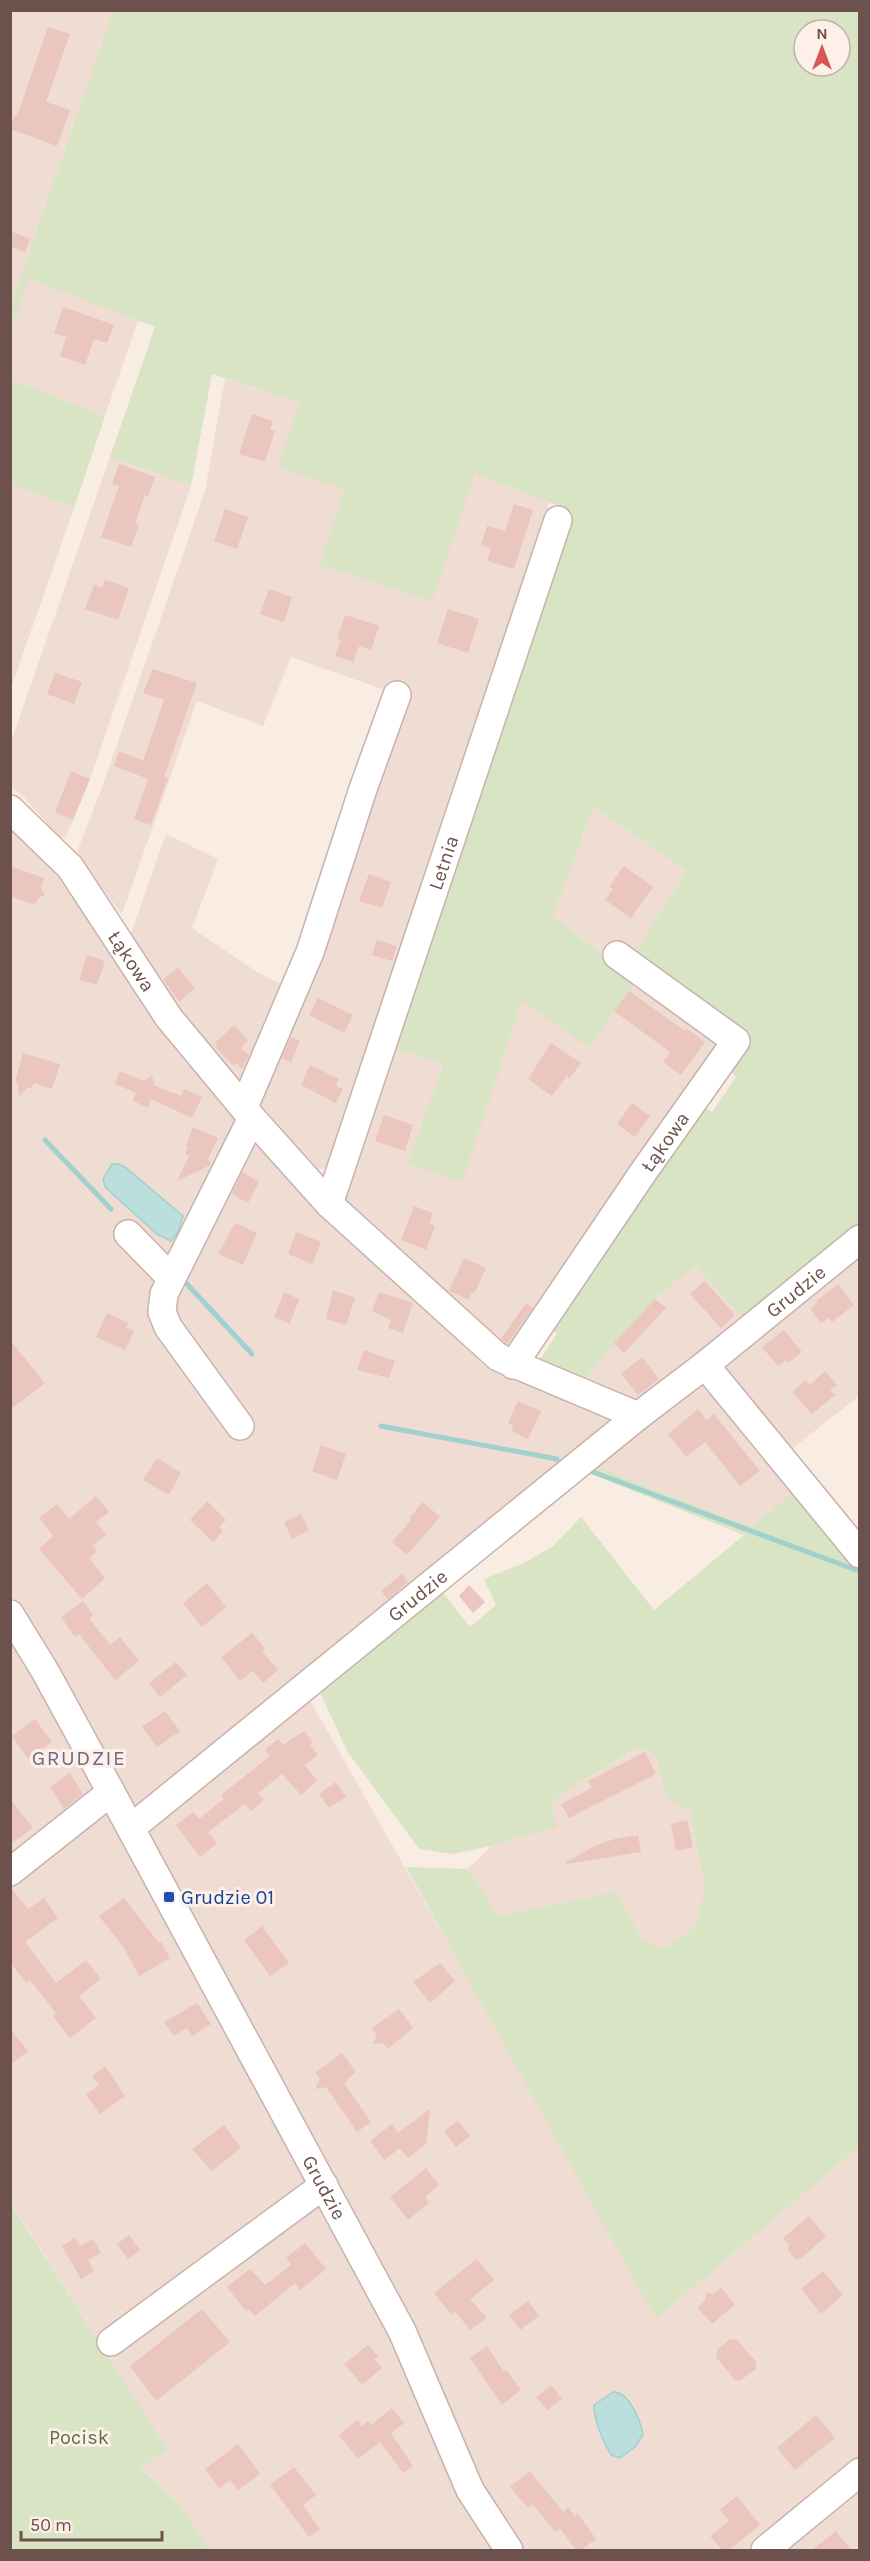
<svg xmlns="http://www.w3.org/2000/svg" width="870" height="2561" viewBox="0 0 870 2561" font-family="Karla,sans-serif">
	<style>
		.residential { fill: #efdcd3 }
		.green { fill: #d8e4c4; fill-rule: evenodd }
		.water { fill: #badfdd; stroke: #a2d0cd; stroke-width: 1.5 }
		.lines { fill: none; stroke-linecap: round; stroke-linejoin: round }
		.stream { stroke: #a2d0cd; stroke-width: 5 }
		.building { fill: #eac6be }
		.minor-casing { stroke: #c8b2ac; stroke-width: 30 }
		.minor { stroke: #fff; stroke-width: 27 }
		.transit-dot { fill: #1a4fb4; stroke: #fcf0e9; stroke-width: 2 }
		.labels { text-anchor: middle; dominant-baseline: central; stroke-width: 6; stroke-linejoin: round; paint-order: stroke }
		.street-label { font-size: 20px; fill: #6d514d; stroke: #fcf0e9 }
		.transit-label { font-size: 20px; fill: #164399; stroke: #fcf0e9; text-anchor: start }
		.park-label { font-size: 20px; fill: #5d7146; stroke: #fcf0e9 }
		.neighbourhood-label { font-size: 21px; letter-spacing: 1.5px; fill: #75658a; stroke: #fcf0e9 }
	</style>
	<rect width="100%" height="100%" fill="#f9ece3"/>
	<path class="residential" d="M11 11H113L11 304Z
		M29 279 138 320 105 416 11 379 10 329Z
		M225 379 300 403 345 490 320 565 475 473 549 502 326 1168 315 1170 257 1099 388 691 291 657 263 726 197 701 122 914 79 859 78 849 103 785 205 491Z
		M110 457 191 486 90 779 66 837 60 838 23 796 11 787V742Z
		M11 484 74 508 11 688Z
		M593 807 687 871 631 959 612 960 553 917Z
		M11 828 61 877 384 1271 488 1369 510 1378 515 1373 618 1422 299 1681 550 2123 656 2319 859 2147V2463L753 2550H211L180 2504 140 2467 166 2448 11 2202Z
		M166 834 218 859 192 928 257 972 287 987 243 1087 183 1024 129 939Z
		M637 979 723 1040 509 1352 340 1198 391 1048 443 1064 408 1163 522 1001 614 1011Z
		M859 1250V1396L788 1452 718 1364Z
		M695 1266 745 1320 635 1407 582 1384 614 1343 655 1299Z
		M705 1374 795 1490 752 1527 592 1465Z
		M639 1747 655 1756 667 1798 690 1811 705 1889 696 1926 661 1950 641 1937 615 1893 498 1916 468 1869 491 1846 556 1827 551 1804 566 1791Z
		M859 2486V2550H781Z"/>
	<path class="green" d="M113 11H859V1228L745 1320 695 1266 655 1299 614 1343 582 1384 535 1367 557 1334 551 1329 699 1104 712 1112 736 1077 729 1069 746 1038 631 959 687 871 593 807 553 917 637 979 589 1048 522 1001 462 1182 408 1163 443 1064 391 1048 571 511 475 473 432 601 319 565 345 490 278 467 300 403 212 374 191 486 110 457 155 327 29 279 11 329V304ZM804 30H840V66H804Z
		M11 379 105 416 74 508 11 484Z
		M592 1465 752 1527 795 1490 859 1568V2147L656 2319 406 1867 468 1869 498 1916 616 1892 641 1937 661 1950 696 1926 705 1889 690 1811 667 1798 655 1756 638 1747 566 1791 551 1804 557 1827 491 1846 452 1854 419 1849 347 1751 319 1690 440 1589 470 1627 496 1605 484 1579 524 1563 553 1546 581 1517 654 1610 744 1535 581 1470Z
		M10 2202 167 2449 140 2468 180 2504 211 2550H11Z"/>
	<path class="water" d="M112 1164H118L125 1167 183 1216 178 1232 171 1241 157 1234 105 1187 103 1179Z
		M613 2392C629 2391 640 2420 643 2434L636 2446 620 2458 611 2455C602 2439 594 2422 594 2405Z"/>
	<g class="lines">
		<path class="stream" d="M45 1140 111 1209
			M187 1284 252 1354
			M381 1426 557 1459
			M585 1469 856 1570"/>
	</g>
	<path class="building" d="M48 27 70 34 46 102 70 110 57 146 10 129 14 115 17 116Z
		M10 231 30 239 25 252 10 246Z
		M63 307 114 325 107 343 94 339 85 365 60 356 66 337 54 333Z
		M252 414 273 421 270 430 275 431 265 462 239 454Z
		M119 464 155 477 148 496 145 495 135 523 139 525 131 547 101 537 119 486 112 484Z
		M514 504 533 510 514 569 487 561 491 548 481 545 487 526 505 531Z
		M225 509 248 517 237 549 214 541Z
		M105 580 129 588 118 620 85 609 94 585 102 588Z
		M269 589 292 597 284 622 260 614Z
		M448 609 479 619 468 653 437 643Z
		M345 615 379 626 371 650 359 646 353 662 335 656 341 640 337 639Z
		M153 669 197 683 164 777 168 778 151 825 134 819 148 779 114 766 119 751 143 761 164 700 143 693Z
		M55 673 82 682 74 704 47 694Z
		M71 771 90 779 73 820 55 812Z
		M10 866 44 878 41 888 45 895 38 898 35 905 10 896Z
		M624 866 653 887 631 918 605 900 613 889 609 887Z
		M369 874 391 882 382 908 359 901Z
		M377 940 397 946 392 961 372 955Z
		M87 955 105 961 97 985 79 980Z
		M178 968 195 988 179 1002 163 979Z
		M629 991 685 1031 687 1029 705 1042 681 1075 663 1062 670 1052 614 1011Z
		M318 998 353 1015 344 1033 309 1015Z
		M234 1025 248 1040 241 1048 249 1055 242 1069 236 1063 234 1066 215 1047 217 1045 215 1043Z
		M291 1037 300 1041 291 1062 282 1058Z
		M551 1043 581 1063 570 1078 567 1076 552 1096 528 1079Z
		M23 1053 60 1064 52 1089 34 1083 32 1088 28 1087 19 1097 18 1084 15 1082Z
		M310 1065 339 1079 336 1086 343 1089 336 1103 301 1085Z
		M120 1071 143 1081 152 1076 155 1086 181 1096 184 1089 202 1097 192 1118 151 1099 148 1108 133 1101 136 1093 115 1084Z
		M632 1103 650 1116 635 1137 617 1124Z
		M384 1115 413 1125 405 1151 375 1141Z
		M193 1127 218 1138 208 1159 211 1165 177 1181 189 1156 185 1154 188 1147 186 1146Z
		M242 1172 259 1182 248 1203 232 1194Z
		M414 1206 433 1213 429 1224 435 1226 426 1250 401 1240Z
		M235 1223 257 1233 243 1265 218 1254Z
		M296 1232 321 1242 312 1264 288 1254Z
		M464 1258 486 1268 475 1292 471 1294 469 1300 449 1291Z
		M705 1281 735 1315 721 1328 690 1294Z
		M838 1284 854 1305 832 1322 829 1318 821 1323 810 1309 817 1303 816 1301Z
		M333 1290 355 1298 346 1325 326 1319Z
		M284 1292 299 1299 290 1324 274 1317Z
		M379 1292 413 1303 403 1333 388 1328 391 1320 372 1311Z
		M655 1299 666 1308 624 1353 614 1343Z
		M526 1303 533 1308 507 1344 501 1339Z
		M107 1313 128 1323 126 1328 134 1331 125 1350 96 1337Z
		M784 1330 802 1352 788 1363 786 1360 778 1366 762 1347Z
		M10 1340 45 1383 10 1410Z
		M364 1350 395 1361 389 1378 357 1370Z
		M642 1357 659 1379 638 1395 621 1374Z
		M825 1371 837 1385 830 1390 835 1395 812 1414 792 1392 806 1380 810 1385Z
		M518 1401 541 1411 528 1439 511 1431 514 1426 508 1423Z
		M698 1409 707 1420 714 1414 760 1471 740 1486 705 1442 686 1457 668 1434Z
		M321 1445 346 1454 337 1480 312 1471Z
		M157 1458 181 1473 169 1495 143 1480Z
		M96 1496 109 1512 96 1522 106 1535 92 1546 97 1551 89 1558 105 1578 82 1599 39 1549 53 1536 39 1518 57 1504 69 1519Z
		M207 1501 226 1520 219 1527 223 1531 213 1542 190 1520Z
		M423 1502 440 1517 407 1555 392 1542 411 1520 409 1518Z
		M301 1514 309 1530 292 1539 284 1522Z
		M402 1574 408 1582 388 1599 381 1591Z
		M207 1583 226 1607 202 1627 183 1603Z
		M469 1585 485 1602 473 1613 459 1596Z
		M83 1601 93 1615 89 1618 110 1645 120 1637 139 1661 115 1680 79 1634 75 1637 61 1617Z
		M252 1633 265 1648 262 1651 278 1670 263 1683 253 1671 240 1681 221 1657Z
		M176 1662 187 1675 160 1697 149 1683Z
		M165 1711 180 1731 157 1747 142 1727Z
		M35 1719 52 1742 28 1759 12 1736Z
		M304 1731 313 1742 310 1745 318 1755 305 1765 317 1781 301 1795 282 1774 258 1793 264 1800 251 1811 245 1804 208 1832 217 1843 200 1857 176 1825 193 1812 199 1819 224 1799 221 1795 270 1756 265 1750 278 1739 283 1745Z
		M645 1752 656 1774 569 1818 561 1804 592 1788 588 1781Z
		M70 1773 83 1794 64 1809 50 1787Z
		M336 1782 346 1797 329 1808 319 1794Z
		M10 1799 33 1828 10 1844Z
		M687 1820 693 1847 676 1851 671 1824Z
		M638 1835 641 1852 567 1864 566 1862 597 1845 615 1839Z
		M10 1887 28 1909 44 1898 58 1918 25 1942 56 1983 86 1960 101 1979 79 1996 96 2018 70 2038 53 2016 56 2013 30 1980 26 1983 10 1962Z
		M124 1898 159 1943 161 1942 170 1958 139 1976 124 1948 99 1916Z
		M262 1926 289 1963 270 1976 244 1940Z
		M440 1963 455 1981 430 2003 413 1982Z
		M197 2003 211 2024 192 2036 187 2028 174 2036 164 2022Z
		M399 2009 413 2028 388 2049 383 2043 373 2044 377 2035 372 2028Z
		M10 2029 28 2051 10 2065Z
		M342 2053 356 2072 344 2083 371 2122 357 2132 326 2087 315 2089 320 2079 315 2073Z
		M105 2066 125 2096 100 2114 86 2095 99 2085 92 2076Z
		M430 2109 426 2144 408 2158 400 2148 384 2160 370 2141 392 2124 398 2133Z
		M458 2121 470 2136 456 2147 444 2131Z
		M224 2125 241 2148 212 2171 192 2149Z
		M426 2168 439 2185 425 2197 429 2203 408 2220 390 2197Z
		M809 2216 826 2237 801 2258 795 2259 788 2250 789 2245 783 2238Z
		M129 2235 140 2250 128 2259 117 2244Z
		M75 2238 80 2246 93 2239 101 2253 88 2260 94 2271 81 2279 62 2246Z
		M305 2243 326 2269 300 2290 295 2283 255 2316 249 2309 246 2311 227 2287 250 2269 265 2285 291 2265 286 2258Z
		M477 2259 494 2280 470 2299 487 2318 470 2330 455 2311 451 2314 434 2293Z
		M823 2271 843 2295 821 2314 801 2289Z
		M721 2287 735 2305 712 2324 697 2307 705 2301 706 2293 714 2294Z
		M528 2301 539 2316 520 2330 509 2315Z
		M202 2309 230 2342 156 2401 130 2366Z
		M730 2339 737 2340 756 2362V2369L741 2380H735L716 2357 717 2350Z
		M368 2345 378 2356 374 2359 382 2368 362 2385 344 2364Z
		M487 2346 504 2372 506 2370 521 2390 502 2405 470 2358Z
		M551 2385 562 2399 547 2410 536 2397Z
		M392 2408 404 2423 391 2433 413 2466 403 2473 380 2442 358 2459 339 2435 357 2420 362 2426 368 2421 371 2425Z
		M816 2415 835 2438 795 2470 777 2448Z
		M238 2444 260 2474 238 2490 230 2480 219 2488 205 2469Z
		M294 2467 316 2495 303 2505 320 2529 309 2537 270 2485Z
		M530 2471 563 2512 568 2507 575 2516 578 2514 596 2539 581 2550H576L560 2528 555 2532 533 2504 528 2508 510 2487Z
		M737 2496 760 2525 729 2550H722L710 2536 729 2521 720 2510Z
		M836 2531 851 2550H812Z"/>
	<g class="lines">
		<defs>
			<g id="minor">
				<path id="s1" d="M10 809 70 867 169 1018 252 1118 329 1204 498 1357 638 1416"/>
				<path d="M244 1107 310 952 363 789 397 695"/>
				<path id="s2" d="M329 1204 558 520"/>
				<path d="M128 1234 171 1278"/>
				<path id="s3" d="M513 1365 642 1174 736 1041 617 955"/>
				<path id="s4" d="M705 1365 860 1239"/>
				<path d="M240 1426 168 1327 162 1312 164 1294 252 1118"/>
				<path id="s5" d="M10 1614 45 1671 111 1792 402 2331 470 2490 509 2550"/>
				<path id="s6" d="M131 1828 638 1416 705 1365 860 1554"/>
				<path d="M10 1872 111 1792"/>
				<path d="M111 2342 324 2185"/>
				<path d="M765 2550 860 2472"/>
			</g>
		</defs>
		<use href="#minor" class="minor-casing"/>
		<use href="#minor" class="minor"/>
	</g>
	<rect class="transit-dot" x="163" y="1891" width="12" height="12" rx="3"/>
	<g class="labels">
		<g class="street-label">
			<text stroke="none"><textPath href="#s2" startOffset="360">Letnia</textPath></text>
			<text stroke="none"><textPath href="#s1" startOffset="196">Łąkowa</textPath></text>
			<text stroke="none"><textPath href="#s3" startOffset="270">Łąkowa</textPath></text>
			<text stroke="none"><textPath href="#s4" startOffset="117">Grudzie</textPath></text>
			<text stroke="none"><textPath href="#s6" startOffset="369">Grudzie</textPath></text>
			<text stroke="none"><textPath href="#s5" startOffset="654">Grudzie</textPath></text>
		</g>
		<g class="transit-label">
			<text x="181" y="1897">Grudzie 01</text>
		</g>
		<g class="park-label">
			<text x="79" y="2437">Pocisk</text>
		</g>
		<g class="neighbourhood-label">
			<text x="79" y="1758">GRUDZIE</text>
		</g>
	</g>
	<rect width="870" height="2561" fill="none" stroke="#6d514d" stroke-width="24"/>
	<g transform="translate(822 48)"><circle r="28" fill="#fcf0e9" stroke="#c3b0ab" stroke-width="1.5"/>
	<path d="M0-4.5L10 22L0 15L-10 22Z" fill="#d45857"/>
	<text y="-9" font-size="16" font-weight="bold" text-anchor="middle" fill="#6d514d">N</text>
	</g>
	<path d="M21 2531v9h141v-9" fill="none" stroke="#6d514d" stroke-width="3"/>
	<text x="30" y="2531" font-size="18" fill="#6d514d" stroke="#fcf0e9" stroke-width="4.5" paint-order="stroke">50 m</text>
</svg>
